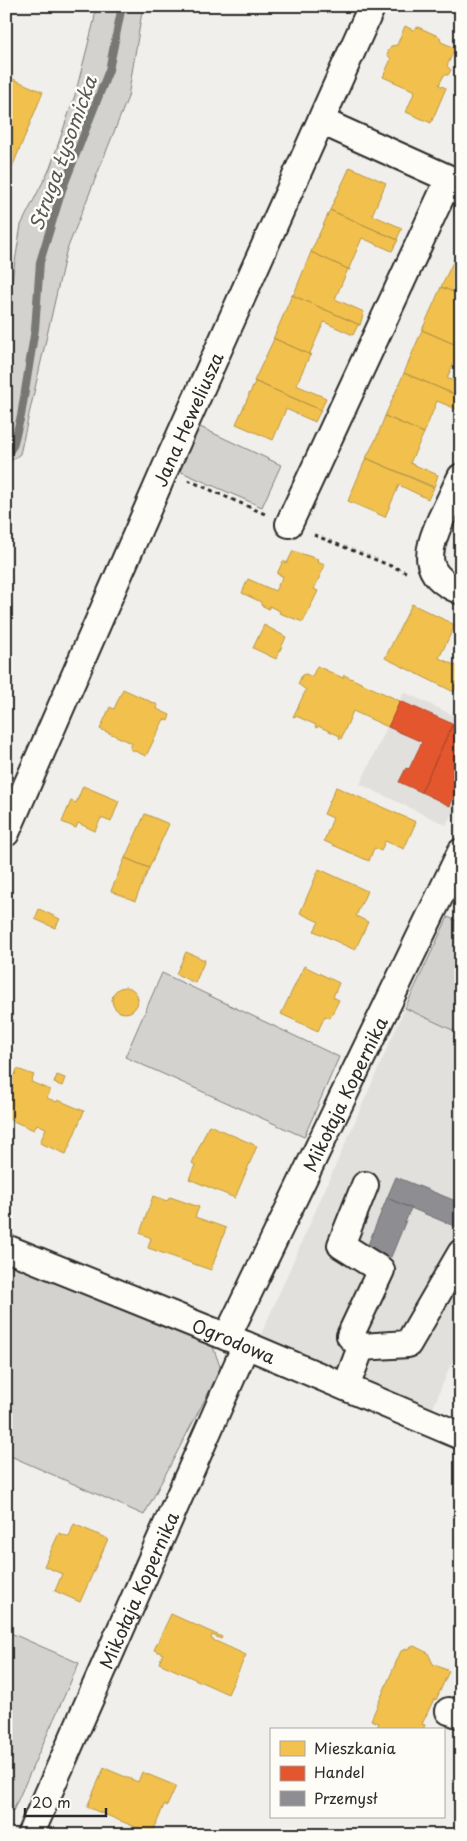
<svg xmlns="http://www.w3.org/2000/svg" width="467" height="1841" viewBox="0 0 467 1841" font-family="'Playpen Sans',sans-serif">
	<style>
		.built { fill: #e1e0dc }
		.green { fill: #d3d2cf; stroke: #7f7e7d }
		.homes { fill: #f2c14e; stroke: #b69444 }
		.shops { fill: #e4572e; stroke: #ac4a2d }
		.industry { fill: #8d8d92; stroke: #707073 }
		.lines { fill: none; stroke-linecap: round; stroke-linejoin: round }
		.stream { stroke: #777775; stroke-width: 8 }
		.minor-casing { stroke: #2b2b2b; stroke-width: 30 }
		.path { stroke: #2b2b2b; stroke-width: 3; stroke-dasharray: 4 4; stroke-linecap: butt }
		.minor { stroke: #fdfcf7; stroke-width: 26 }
		.labels { text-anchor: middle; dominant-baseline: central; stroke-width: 5; stroke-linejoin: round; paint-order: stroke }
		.street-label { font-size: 18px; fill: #2b2b2b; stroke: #fdfcf7 }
		.water-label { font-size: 19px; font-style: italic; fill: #575756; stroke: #fdfcf7 }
	</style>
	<rect width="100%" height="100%" fill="#f0efeb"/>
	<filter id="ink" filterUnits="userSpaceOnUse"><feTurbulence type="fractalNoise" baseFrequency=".02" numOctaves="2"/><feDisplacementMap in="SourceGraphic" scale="10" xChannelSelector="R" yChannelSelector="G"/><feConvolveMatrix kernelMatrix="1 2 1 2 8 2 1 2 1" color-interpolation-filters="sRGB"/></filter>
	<g filter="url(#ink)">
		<path class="built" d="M404 692 461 719V814L454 810 446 825 360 784Z
			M405 1008 461 1034V1340L432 1410 259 1339Z"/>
		<path class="green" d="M96 6H143L128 97 66 252 20 454 6 465V317L21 225 50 168 75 95 94 21Z
			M198 426 281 465 262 507 179 471Z
			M448 917 461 923V1034L405 1008Z
			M162 973 339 1057 304 1137 125 1057Z
			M6 1261 212 1344 221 1369 144 1515 6 1454Z
			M6 1631 79 1663 13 1811 6 1808Z"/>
		<path class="homes" d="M405 26 413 30 418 27 440 37 441 42 455 48 447 66 451 70 448 75H444L439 85 446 88 431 123 406 112 415 91 383 77 391 59 387 54 391 46 397 45Z
			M6 76 43 92 6 182Z
			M350 167 386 183 372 215 402 228 397 239 398 240 330 210Z
			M330 210 398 240 392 251 362 238 349 268 350 270 311 252Z
			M461 245V295L441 287Z
			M311 252 350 270 348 269 335 299 364 312 360 325 292 295 294 294Z
			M441 287 461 295V347L422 330Z
			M292 295 360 325H358L353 335 324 322 310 353 311 355 273 338 274 337Z
			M422 330 461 347 447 378 461 384V397L404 373Z
			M273 338 311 355H310L296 385 326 398 321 410 254 381 274 339Z
			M404 373 461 397V411L437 401 424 433 385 416Z
			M254 381 321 410 315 422 286 409 273 440 236 424 249 395V393H250L255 382Z
			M385 416 424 433 410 463 438 475 434 487 366 458 377 437Z
			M366 458 434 488 428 499 399 485 385 517 348 501Z
			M293 551 318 559 317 562 325 565 314 589 318 591 303 622 279 613 280 611 269 606V609L261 605V602L242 593 248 579 275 591 283 576 277 574 283 561 287 563Z
			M412 604 455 625 439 658 461 668V677L454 692 385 658Z
			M264 625 286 637 276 659 253 648Z
			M317 666 343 678 344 675 400 701 388 727 353 711 341 739 339 738 340 736 318 726 317 728 315 727 316 725 296 716 293 717 306 690 298 684 302 675 306 674 312 677Z
			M123 689 158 705 157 709 170 715 168 721 164 719 146 756 130 749 132 743 100 729 110 707 114 709Z
			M83 786 119 801 111 822 101 818 95 831 78 823 76 828 62 822 71 801 76 803Z
			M336 787 416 822 404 849 385 841 381 851 374 848 369 861 324 841 333 818 324 814Z
			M145 814 169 824 149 868 125 858Z
			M125 858 149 868 135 901 111 891Z
			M319 869 367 891 356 916 368 922 355 950 314 931 319 922 300 913Z
			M39 909 60 919 55 928 35 919Z
			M186 952 205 960 195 983 176 974Z
			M304 966 339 983 333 997 339 1000 330 1018 325 1016 318 1031 281 1014Z
			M112 1000a13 13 0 1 1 26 0a13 13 0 1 1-26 0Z
			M17 1069 34 1075 31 1082 50 1090 47 1098 57 1102 58 1100 84 1111 66 1154 40 1143 46 1128 37 1124 34 1130 6 1118V1072L15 1075Z
			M57 1075 65 1078 62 1086 54 1083Z
			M209 1125 257 1146 235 1198 189 1179 195 1165 192 1163Z
			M153 1196 167 1201 170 1197 199 1207 195 1217 226 1228 211 1270 148 1248 151 1238 140 1233Z
			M74 1524 108 1539 80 1602 55 1591 62 1574 44 1566 59 1533 69 1537Z
			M171 1614 222 1637 221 1639 212 1635 211 1639 246 1655 228 1694 159 1663 163 1654 154 1650Z
			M414 1646 428 1653 433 1664 449 1671 436 1700 434 1699 422 1724 425 1725 423 1730H376L379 1723 371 1720 401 1651Z
			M104 1768 138 1782 142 1772 176 1786 167 1806 164 1805 152 1834 87 1807Z"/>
		<path class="shops" d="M400 701 453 724 421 792 399 782 406 768 409 769 422 742 388 727Z
			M452 725 461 729V781L450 806 421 792Z"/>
		<path class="industry" d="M396 1177 461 1203V1229L387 1198Z
			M387 1198 411 1208 391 1257 367 1247Z"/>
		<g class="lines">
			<path class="stream" d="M6 456 13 446 21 416 35 329 40 262 62 190 109 70 122 6"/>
			<defs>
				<g id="minor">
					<path d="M321 121 461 184"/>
					<path d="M461 477C454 491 448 505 441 519 427 551 420 575 461 591"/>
					<path d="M289 524 449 179"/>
					<path id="s1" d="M6 833 165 469 372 6"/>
					<path id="s2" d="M6 1248 227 1337 461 1436"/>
					<path id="s3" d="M227 1337 461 852"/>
					<path d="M361 1347 350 1336 381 1270 341 1245 365 1185"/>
					<path d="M346 1387 361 1347 408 1344 461 1253"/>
					<path d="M449 1711 461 1715"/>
					<path id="s4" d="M30 1835 246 1345"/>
				</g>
			</defs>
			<use href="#minor" class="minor-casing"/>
			<path class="path" d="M188 480 265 514
				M314 535 406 572"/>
			<use href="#minor" class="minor"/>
		</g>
	</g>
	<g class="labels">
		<g class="street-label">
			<text stroke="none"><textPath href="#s1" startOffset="452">Jana Heweliusza</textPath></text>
			<text stroke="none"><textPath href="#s3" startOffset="270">Mikołaja Kopernika</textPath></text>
			<text stroke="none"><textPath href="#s2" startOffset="246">Ogrodowa</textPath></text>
			<text stroke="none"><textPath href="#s4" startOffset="268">Mikołaja Kopernika</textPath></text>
		</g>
		<g class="water-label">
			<text transform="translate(62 153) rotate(-70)">Struga Łysomicka</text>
		</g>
	</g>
	<rect width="467" height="1841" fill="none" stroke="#fdfcf7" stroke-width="25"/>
	<rect x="12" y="12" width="442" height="1816" fill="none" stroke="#2b2b2b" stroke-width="2" filter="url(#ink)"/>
	<rect x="270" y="1728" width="175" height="90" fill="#fdfcf7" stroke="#a9a8a5"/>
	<rect x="280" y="1741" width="25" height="15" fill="#f2c14e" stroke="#a9a8a5"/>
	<text x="314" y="1754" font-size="15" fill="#2b2b2b">Mieszkania</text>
	<rect x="280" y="1766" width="25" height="15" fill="#e4572e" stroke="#a9a8a5"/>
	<text x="314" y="1778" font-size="15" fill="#2b2b2b">Handel</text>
	<rect x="280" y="1791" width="25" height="15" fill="#8d8d92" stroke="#a9a8a5"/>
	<text x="314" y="1804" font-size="15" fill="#2b2b2b">Przemysł</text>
	<path d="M25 1808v8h81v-8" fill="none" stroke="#2b2b2b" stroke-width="2.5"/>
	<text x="32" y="1808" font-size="15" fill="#2b2b2b" stroke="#fdfcf7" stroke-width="4" paint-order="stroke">20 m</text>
</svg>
